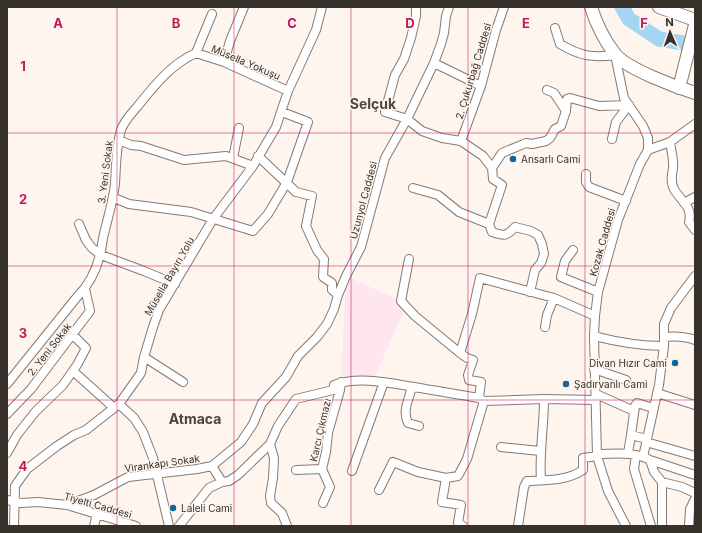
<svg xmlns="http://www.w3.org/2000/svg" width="702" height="533" viewBox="0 0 702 533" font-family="Inter,sans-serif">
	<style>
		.education { fill: #fee5ee }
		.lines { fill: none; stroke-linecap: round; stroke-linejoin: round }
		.river { stroke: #a4d5f2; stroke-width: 15 }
		.street-casing { stroke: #87796f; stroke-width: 10 }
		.secondary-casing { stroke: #87796f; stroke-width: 14 }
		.street { stroke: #fff; stroke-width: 8 }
		.secondary { stroke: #fff; stroke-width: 12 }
		.grid { fill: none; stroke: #c2185b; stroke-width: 1; stroke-opacity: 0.55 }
		.poi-dot { fill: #166497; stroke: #fef5ee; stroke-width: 1.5 }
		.labels { text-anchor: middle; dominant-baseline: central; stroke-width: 3; stroke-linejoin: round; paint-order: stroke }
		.street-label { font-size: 10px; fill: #37312c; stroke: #fef5ee }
		.poi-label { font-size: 10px; fill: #37312c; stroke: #fef5ee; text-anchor: start }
		.district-label { font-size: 14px; font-weight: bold; fill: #51443b; stroke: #fef5ee }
		.grid-label { font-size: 13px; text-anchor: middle; font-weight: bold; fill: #c2185b; stroke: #fef5ee; stroke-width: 3; stroke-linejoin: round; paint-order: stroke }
	</style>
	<rect width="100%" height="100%" fill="#fef5ee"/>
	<path class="education" d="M346 276 401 301 406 306 373 381 341 382Z"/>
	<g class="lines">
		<path class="river" d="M622 7 629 19 659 39 695 45"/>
		<defs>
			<path id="street" d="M416 7V16L411 38 404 59 395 75 385 112 407 119 422 131 442 138 461 141 483 156 492 168 493 179 502 185 489 224 492 232C504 236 506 237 515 227L531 231 538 235 542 244 544 254 541 263 535 270 530 292
				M555 28 560 44C580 56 592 58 615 55L624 98 643 126 648 138V150L640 164 618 220 598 292 595 316 594 336 597 456 608 491 626 526
				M196 53 224 62 288 91
				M224 62 230 41 244 7
				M434 63 481 86
				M547 90 554 93 566 111
				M612 139 616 122 629 105
				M119 140 131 145 141 146 184 160 226 156 253 166
				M461 141 481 86 496 30 504 7
				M670 142C671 150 674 159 673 168 672 175 670 182 674 189 681 202 693 206 689 222L695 230
				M648 150 670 142 695 124
				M258 156 296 192 312 196 306 226 317 250 324 259 323 277 332 283V290L338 295
				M233 158 239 128
				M492 168 502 153 526 143 532 144 546 141 550 138 555 129 561 126 566 111 567 99 570 98 599 106 629 105
				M586 174V182L589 187 626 201
				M413 188 438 195 459 212 489 224
				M114 198 129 204 191 212 253 231 268 214 287 182 308 122 282 112
				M684 203 695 197
				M79 224 86 240 92 248 101 255 144 271 175 284
				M573 250 565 261 561 277 598 292
				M409 259 401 301 415 316 460 353
				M545 327 547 315 554 298
				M594 336C617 342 640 346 664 346V337C675 336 684 336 695 340
				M664 337V324L671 308 695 276
				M144 357 183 382
				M594 369 626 380
				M73 371 113 407
				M7 384 77 297C88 286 96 271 100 255 102 249 102 241 104 234 108 217 113 201 115 184 116 167 116 147 121 130 124 121 131 114 137 107 154 86 171 64 196 53L212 14
				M412 387C409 399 402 411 408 423L419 426
				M657 393 695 405
				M596 394 634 411
				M479 398 481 382 469 380 468 375 473 360 467 358 460 353 472 314 480 278 554 298 595 316
				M119 404 134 418 143 432 153 458 169 526
				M7 414 31 389 90 311 85 289
				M647 439 631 435 635 406 637 403 653 408
				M646 442 695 456
				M270 444 274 458 273 478 270 496 271 503 282 513 287 526
				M501 447 540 451
				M7 453 17 435 36 411 63 385 77 365 86 348 73 335
				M628 453 631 435
				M597 454C616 454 633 451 650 460L695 475
				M636 455 634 469 651 526
				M643 457 659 385 664 346
				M650 460 654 472 662 482V526
				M212 466 222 482
				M296 470 322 469
				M352 471 384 382
				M541 480C539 453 544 426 544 399
				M662 482 682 487 695 493
				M379 490 393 462 418 472 446 478
				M7 500 21 503 38 502 67 505 136 526
				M323 503 330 487 322 469 326 452 328 433 340 390 341 382
				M67 505 94 495 128 477 197 469 212 466 241 442 253 424 262 403 286 377 298 356 317 337 327 324 334 309 338 295 346 276 361 247 385 158 407 119 434 63 441 44 444 33 446 16 449 7
				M14 526 15 486 27 469 57 446 74 435 86 430 119 404 141 373 144 357 153 327 159 310 213 219 253 166 276 127 288 91 316 30 322 7
				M94 526 97 514
				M179 526 209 488 222 482 229 481 238 475 270 444 278 426 296 399 333 390 334 385C359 376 389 383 414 387 436 391 457 394 479 398L484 401 544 399 596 400
				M463 526 458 523 461 505 442 502 446 478 458 476 467 459 484 401
				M518 526 524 487 527 481C546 480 567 481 583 470V458L597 456
				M689 526 690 509 695 499"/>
			<path id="secondary" d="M591 7C596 23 604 40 615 54 627 69 676 87 695 93
				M659 7 695 20
				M679 88 695 25"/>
		</defs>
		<use href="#street" class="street-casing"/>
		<use href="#secondary" class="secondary-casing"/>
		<use href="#street" class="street"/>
		<use href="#secondary" class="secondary"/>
	</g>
	<path class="grid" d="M117 7V526M234 7V526M351 7V526M468 7V526M585 7V526M7 133H695M7 266H695M7 400H695"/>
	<g class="poi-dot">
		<circle cx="513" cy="159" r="4"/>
		<circle cx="675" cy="363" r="4"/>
		<circle cx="566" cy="384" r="4"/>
		<circle cx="173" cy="508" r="4"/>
	</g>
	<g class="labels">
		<g class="street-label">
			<text transform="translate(246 62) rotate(23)">Müsella Yokuşu</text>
			<text transform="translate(473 71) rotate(-73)">2. Çukurbağ Caddesi</text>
			<text transform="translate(105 172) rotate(-83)">3. Yeni Sokak</text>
			<text transform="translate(363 200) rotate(-75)">Uzunyol Caddesi</text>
			<text transform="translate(602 242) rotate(-74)">Kozak Caddesi</text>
			<text transform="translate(169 276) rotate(-60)">Müsella Bayırı Yolu</text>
			<text transform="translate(49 349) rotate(-52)">2. Yeni Sokak</text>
			<text transform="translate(320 430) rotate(-77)">Karcı Çıkmazı</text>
			<text transform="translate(162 463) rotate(-8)">Virankapı Sokak</text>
			<text transform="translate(98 505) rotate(16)">Tiyelti Caddesi</text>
		</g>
		<g class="poi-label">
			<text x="521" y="159">Ansarlı Cami</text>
			<text x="667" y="363" text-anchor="end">Divan Hızır Cami</text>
			<text x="574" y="384">Şadırvanlı Cami</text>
			<text x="181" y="508">Laleli Cami</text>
		</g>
		<g class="district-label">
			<text x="373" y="103">Selçuk</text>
			<text x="195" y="418">Atmaca</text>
		</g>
	</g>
	<g class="grid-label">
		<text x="58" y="28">A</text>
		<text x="176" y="28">B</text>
		<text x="292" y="28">C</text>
		<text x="410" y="28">D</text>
		<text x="526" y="28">E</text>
		<text x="644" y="28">F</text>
		<text x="23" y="71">1</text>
		<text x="23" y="204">2</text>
		<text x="23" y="338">3</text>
		<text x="23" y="471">4</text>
	</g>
	<rect width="702" height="533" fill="none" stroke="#37312c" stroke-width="16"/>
	<g transform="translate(670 32) rotate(358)" stroke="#fef5ee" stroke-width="3" paint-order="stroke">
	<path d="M0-3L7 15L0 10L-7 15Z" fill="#37312c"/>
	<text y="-6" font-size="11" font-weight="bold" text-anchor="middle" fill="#37312c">N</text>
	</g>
</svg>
